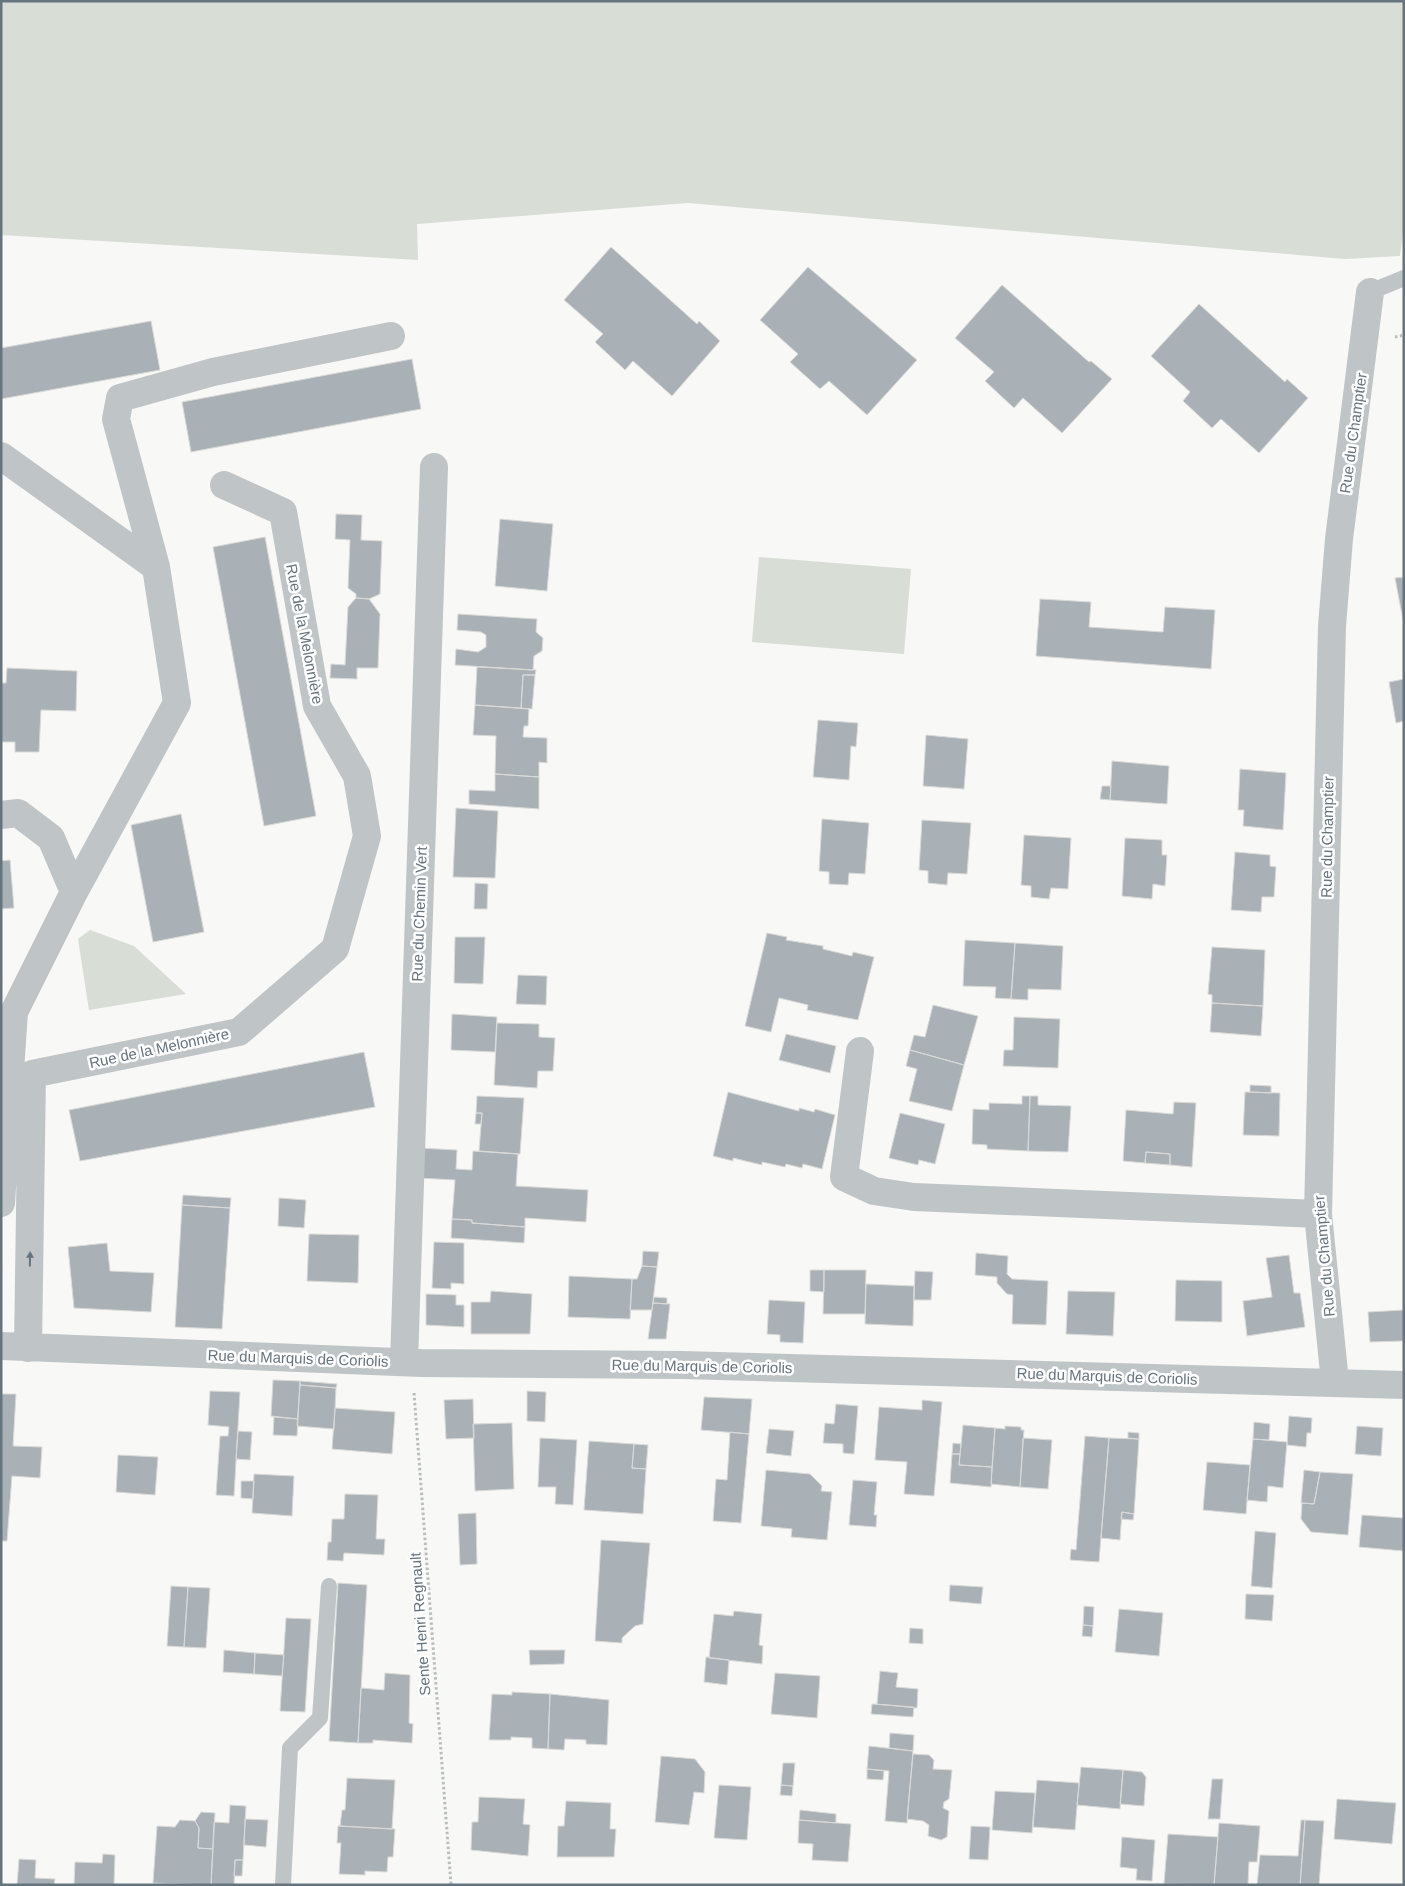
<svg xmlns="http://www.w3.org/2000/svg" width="1405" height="1886" viewBox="0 0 1405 1886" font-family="Helvetica,sans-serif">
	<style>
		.green { fill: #d8ddd5 }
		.building { fill: #a9b1b6; stroke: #dadad8 }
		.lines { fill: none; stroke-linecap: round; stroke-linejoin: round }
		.path { stroke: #babdbf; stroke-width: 3; stroke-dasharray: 2.5 2.5; stroke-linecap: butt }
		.service { stroke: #bfc4c7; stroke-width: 16 }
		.minor { stroke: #bfc4c7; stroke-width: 28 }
		.oneway { fill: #65747f }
		.labels { text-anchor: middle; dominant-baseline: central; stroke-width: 5; stroke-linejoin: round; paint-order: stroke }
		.street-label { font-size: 15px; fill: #65747f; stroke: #fff }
	</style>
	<rect width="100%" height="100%" fill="#f8f8f6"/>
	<path class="green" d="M1 1H1404V223L1400 256 1345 259 688 203 417 224 418 260 1 235Z
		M759 557 911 569 904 654 752 642Z
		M90 930 134 946 186 994 89 1010 78 939Z"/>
	<path class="building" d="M611 247 697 324 699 321 720 341 672 396 633 361 625 370 595 342 603 334 564 300Z
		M808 267 917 360 867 415 829 381 820 389 790 362 798 354 760 320Z
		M1002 285 1089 362 1091 361 1112 379 1062 433 1023 398 1014 408 985 381 994 372 955 338Z
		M1199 304 1285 382 1287 379 1308 398 1259 453 1221 419 1212 428 1183 401 1190 392 1151 356Z
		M151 321 160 370 1 399V348Z
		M412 359 421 409 191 452 182 402Z
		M336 514 362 515 361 540 382 541 380 594 369 599 356 598V594L348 588 350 540 335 539Z
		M500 519 553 524 547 591 495 586Z
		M265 537 316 816 264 826 213 547Z
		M1404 577V620H1403L1395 578Z
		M356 598 369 599 380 614 378 668H357V679L330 678 331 664 345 665 348 607Z
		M1040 599 1091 602 1089 627 1163 632 1165 607 1215 610 1211 669 1036 656Z
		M458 614 537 619 536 632 543 638 542 651 534 656 533 670 455 665 456 649 478 652 486 647V635L481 632 457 630Z
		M477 667 536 670 535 675H523L521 708 475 705Z
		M7 668 77 671 76 711 41 710 39 752H15V742H1V683H6Z
		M523 675H535L532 709 521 708Z
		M1404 679V721L1396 723 1389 682Z
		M475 705 529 709 528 726H524L523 737 547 738V763L539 762V777L495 774 496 736 473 735Z
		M818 720 858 723 856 747 851 746 849 780 813 777Z
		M926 735 968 739 964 789 923 786Z
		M1112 761 1169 766 1167 804 1110 800Z
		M1240 769 1286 773 1283 830 1243 826 1244 810H1238Z
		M495 774 539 777V809L469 804V790L495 791Z
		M1102 786H1111L1110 800 1100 799Z
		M456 808 498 811 495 878 453 877Z
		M181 814 204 932 153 942 131 825Z
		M822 819 869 823 865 874 849 873 848 885 829 884V872L819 871Z
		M922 820 971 823 967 874 948 873 947 885 928 883V871L919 870Z
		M1024 835 1071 838 1068 889 1051 888 1049 899 1031 897V886L1021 885Z
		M1125 838 1162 840V855H1167L1165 886 1153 884 1152 899 1122 896Z
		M1235 852 1270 855V866L1276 867 1274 897H1262L1261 912 1231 910Z
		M10 860 14 908 1 909V861Z
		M475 883 488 884 487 909H474Z
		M767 933 787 937 786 940 823 946V949L852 956 853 952 874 957 858 1020 807 1010 808 1005 779 998 771 1032 745 1026Z
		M455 937H485L483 984 454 983Z
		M965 940 1015 943 1011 999 995 998 996 987 963 986Z
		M1015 943 1063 946 1061 990 1028 989V1000L1011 999Z
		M1212 947 1265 950 1263 1006 1212 1003V995L1208 994Z
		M518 975 547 976 546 1005 516 1004Z
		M1212 1003 1263 1006 1261 1036 1210 1032Z
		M933 1005 978 1016 964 1065 910 1050 914 1035 925 1037Z
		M452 1014 497 1017 495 1052 451 1050Z
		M1014 1017 1060 1019 1058 1068 1003 1066 1004 1050H1013Z
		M497 1023 539 1024V1037L555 1038 553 1071H538L537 1088 494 1085Z
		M786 1034 836 1046 830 1073 779 1060Z
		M910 1050 964 1065 952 1111 909 1101 917 1069 906 1066Z
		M364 1052 375 1107 80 1161 69 1110Z
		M1250 1085 1271 1086V1093L1250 1092Z
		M728 1092 799 1111V1108L814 1112 815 1109 835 1115 822 1169 803 1164 802 1168 786 1164 785 1167 762 1162V1165L733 1158V1161L713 1156Z
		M1245 1092 1280 1093 1279 1136 1243 1135Z
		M477 1096 524 1098 520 1154 479 1151 482 1113H476Z
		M1022 1096H1030L1028 1151 987 1149V1145L972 1144 973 1109 989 1110V1103L1022 1104Z
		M1030 1096H1038V1105L1071 1106 1068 1152 1028 1151Z
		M1174 1102 1196 1103 1192 1167 1170 1165V1154L1146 1152 1145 1163 1123 1161 1126 1110 1173 1114Z
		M476 1113H482L481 1124H475Z
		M900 1113 945 1124 935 1164 919 1160 918 1165 889 1158Z
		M420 1148 457 1150 456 1169 472 1170 473 1151 518 1154 516 1186 588 1190 586 1222 525 1218V1227L472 1223V1220L452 1219 455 1180 419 1178Z
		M1146 1152 1170 1154V1165L1145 1163Z
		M183 1195 231 1198 230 1208 182 1205Z
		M279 1198 306 1200 304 1228 278 1226Z
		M182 1205 230 1208 222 1329 175 1327Z
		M452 1219 472 1220V1223L525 1227 524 1243 451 1238Z
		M309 1234 359 1235 358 1283 307 1281Z
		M434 1242 464 1243V1284L451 1283V1289L432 1288Z
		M107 1243 110 1271 154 1273 151 1312 74 1308 68 1247Z
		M643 1251 659 1252 657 1267 642 1266Z
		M976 1253 1008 1256 1007 1274 1012 1279 1048 1281 1046 1325 1012 1324 1013 1295 1007 1294 997 1283V1277L975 1275Z
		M1289 1255 1294 1293H1300L1305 1327 1247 1336 1243 1301 1272 1297 1266 1258Z
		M642 1266 657 1267 652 1310H630L632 1279H637Z
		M810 1270H824V1292L810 1291Z
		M824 1270H866L865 1314H823Z
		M915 1271 933 1272 931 1300H914Z
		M569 1276 632 1279 630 1319 568 1317Z
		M1176 1280 1222 1281V1322L1175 1321Z
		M866 1284 914 1286 913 1326 865 1324Z
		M491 1291 532 1294 530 1334H471V1302H490Z
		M1068 1291 1115 1292 1113 1336 1066 1334Z
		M426 1294 456 1295V1305H464V1327L426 1325Z
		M654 1297 667 1298V1304L653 1303Z
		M769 1300 805 1302 803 1343 780 1342V1335L767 1334Z
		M653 1303 670 1304 666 1339H648Z
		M1404 1310V1341L1370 1342 1368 1312Z
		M273 1380 300 1381 298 1419 271 1416Z
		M300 1381 337 1384 336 1388 300 1385Z
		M300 1385 336 1388 334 1429 297 1426Z
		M210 1391 240 1392 234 1496 216 1495 220 1436H228L229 1427 208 1425Z
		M527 1391 546 1392 545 1422 527 1421Z
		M1 1394H16L13 1446 42 1447 40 1478 12 1476 7 1541H1Z
		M704 1397 752 1399 749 1434 701 1430Z
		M473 1399 474 1438 446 1439 444 1400Z
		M922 1400 942 1402 934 1496 904 1494 907 1462 875 1460 879 1407 922 1410Z
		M836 1404 858 1406 854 1454 843 1453V1444L823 1443 825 1423 834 1424Z
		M335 1408 395 1412 392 1454 332 1449Z
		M1289 1416 1312 1418 1311 1433H1307L1306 1447 1287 1445Z
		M274 1417 298 1419 297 1436 273 1435Z
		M1254 1422 1270 1424 1269 1440 1253 1439Z
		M512 1423 514 1489 475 1491 473 1424Z
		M963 1425 995 1428 992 1467 959 1465Z
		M1005 1426 1021 1427V1430H1024L1020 1487 991 1484 995 1428 1005 1429Z
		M1357 1426 1383 1428 1381 1456 1355 1454Z
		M769 1429 794 1431 791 1456 766 1453Z
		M238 1431 252 1432 250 1460 236 1459Z
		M730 1432 749 1434 741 1523 713 1521 716 1479 727 1480Z
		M1128 1432 1139 1433V1439L1128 1438Z
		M1085 1436 1109 1438 1099 1562 1070 1560 1071 1549 1076 1550Z
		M540 1438 577 1440 573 1505 555 1504 556 1487H538Z
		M1023 1438 1052 1440 1048 1489 1020 1487Z
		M1109 1438 1139 1439 1134 1514 1122 1512 1120 1540 1101 1538Z
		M1253 1439 1287 1442 1283 1488 1268 1486 1267 1502 1247 1500Z
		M589 1441 634 1444 632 1468 646 1469 643 1514 584 1510Z
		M953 1443 961 1444 960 1454H952Z
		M634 1444 648 1445 646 1469 632 1468Z
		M952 1454H960L959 1465 992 1467 991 1487 950 1483Z
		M118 1455 158 1457 155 1495 116 1492Z
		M1207 1462 1250 1465 1246 1514 1203 1510Z
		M766 1470 810 1474 822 1486 821 1491 832 1492 827 1540 791 1537 792 1529 761 1526Z
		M1304 1470 1320 1472 1314 1504 1301 1503Z
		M1320 1472 1353 1474 1348 1535 1311 1532 1301 1519 1302 1503 1314 1504Z
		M254 1474 294 1476 292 1516 252 1513Z
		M853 1480 877 1482 874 1515H877L876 1527 849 1525Z
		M241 1481H254L253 1499 241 1498Z
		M345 1494 378 1495 376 1539H385L384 1555 344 1553 343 1561 327 1560 328 1542H331L332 1519H344Z
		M1122 1512 1134 1514 1133 1520 1121 1519Z
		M476 1513 477 1564 460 1565 458 1514Z
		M1362 1515 1404 1518V1551L1359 1547Z
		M1255 1531 1276 1533 1272 1588 1251 1586Z
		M601 1540 650 1543 643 1624 635 1626 622 1638V1643L595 1641Z
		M338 1583 367 1585 358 1743 329 1741Z
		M950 1585 983 1587 981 1604 949 1601Z
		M171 1586 188 1587 184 1647 167 1646Z
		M188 1587 210 1588 206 1648 184 1647Z
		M1246 1594 1274 1595 1272 1621 1245 1619Z
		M1084 1606 1094 1607 1093 1626 1083 1625Z
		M1119 1609 1163 1613 1159 1656 1115 1652Z
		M734 1611 762 1614 759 1645 763 1646 762 1664 709 1658 714 1614 733 1616Z
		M286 1618 311 1619 305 1712 280 1711Z
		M1083 1625 1093 1626 1092 1637 1082 1636Z
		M910 1628 923 1629V1644L909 1643Z
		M224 1650 255 1653 254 1674 223 1672Z
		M529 1650H565L564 1664 530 1665Z
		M255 1653 284 1655 282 1676 254 1674Z
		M706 1657 729 1660 727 1685 704 1682Z
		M880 1671 898 1673 896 1687 918 1689 917 1708 877 1704Z
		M385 1673 410 1675 409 1723 413 1724 412 1743 373 1740V1743H358L361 1688 384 1690Z
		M775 1673 820 1676 817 1718 771 1714Z
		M512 1692 550 1694 548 1749 532 1748V1738L511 1737V1740H489L492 1694 512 1695Z
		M550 1694 609 1700 607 1745 586 1744V1740L565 1739 564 1750 548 1749Z
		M872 1704 914 1707 913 1717 871 1714Z
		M890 1733 914 1735 913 1751 889 1748Z
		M869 1746 913 1751 907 1823 885 1821 889 1771 867 1769Z
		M913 1754 929 1755 934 1760 933 1769 952 1770 949 1799 944 1802 943 1808 949 1811 947 1837 941 1840 928 1836 929 1825 923 1821 907 1819Z
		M661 1756 695 1759 705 1772 704 1793 694 1792 689 1825 655 1822Z
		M783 1763H795L793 1786 781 1785Z
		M1081 1767 1123 1770 1120 1809 1077 1805Z
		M867 1769 884 1771 883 1780 867 1779Z
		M1123 1770 1142 1772 1146 1777 1144 1806 1120 1804Z
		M347 1778 395 1780 392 1829 340 1826 342 1810H345Z
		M1212 1779H1223L1220 1819H1208Z
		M1037 1780 1079 1783 1075 1830 1033 1827Z
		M719 1785 751 1787 747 1840 714 1838Z
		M781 1785 793 1786 792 1796 780 1795Z
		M995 1791 1035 1793 1032 1833 992 1830Z
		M479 1797 525 1799 523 1824 530 1825 528 1856 471 1850 472 1822H478Z
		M1337 1799 1396 1803 1392 1844 1334 1839Z
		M566 1801 611 1803 610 1829H616L614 1857H557L558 1826H564Z
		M230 1805 246 1806 243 1860H235L234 1885H211L214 1822 229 1823Z
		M800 1810 836 1814V1823L799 1820Z
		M201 1812 215 1813 213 1849 198 1848 199 1828 195 1821Z
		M245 1819 268 1820 266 1847 244 1845Z
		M180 1820 195 1821 199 1828 198 1848 213 1849 211 1885 153 1883 157 1826 175 1827Z
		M799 1820 851 1824 848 1862 812 1860 813 1844 798 1843Z
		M1301 1820H1305L1300 1885H1257L1260 1855 1298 1856Z
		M1305 1820 1324 1821 1319 1885H1300Z
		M1219 1823 1260 1826 1257 1862H1249L1248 1885H1214Z
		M338 1826 395 1829 393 1857H388L387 1872 365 1871V1875L339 1874 341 1843H337Z
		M971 1826 990 1827 988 1860 969 1859Z
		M1168 1834 1218 1837 1214 1885 1164 1884Z
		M1122 1837 1155 1840 1152 1881 1136 1880 1137 1869 1120 1867Z
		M103 1854 115 1855 114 1885H74L75 1862 102 1863Z
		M19 1859 36 1860 35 1878 55 1879 54 1885H17Z
		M235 1860H243L242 1876H234Z"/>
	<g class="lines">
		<path class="path" d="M1395 337 1404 335
			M414 1393 451 1885"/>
		<path class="service" d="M1370 292 1404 278
			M283 1885 290 1748 320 1718 329 1586"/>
		<path class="minor" d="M1 456 156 567 177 703 74 892 14 1012 1 1203
			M156 567 116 419 120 398 213 372 391 336
			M1 815 18 813 51 838 74 892
			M860 1051 844 1177 874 1191 914 1197 1318 1214
			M1 1346 421 1363 682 1365 1404 1385
			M28 1348 32 1074 239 1032 335 949 367 836 357 776 317 706 283 512 224 485
			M404 1362 434 467
			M1335 1382 1318 1214 1332 626 1339 539 1370 292"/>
	</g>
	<defs><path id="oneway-solid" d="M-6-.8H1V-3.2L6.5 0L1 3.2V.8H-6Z" transform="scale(1.25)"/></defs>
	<use class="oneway" href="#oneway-solid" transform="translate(30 1259) rotate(-89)"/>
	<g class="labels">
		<g class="street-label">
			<text transform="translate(1353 433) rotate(-82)">Rue du Champtier</text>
			<text transform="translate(305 634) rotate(79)">Rue de la Melonnière</text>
			<text transform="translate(1327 837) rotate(-89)">Rue du Champtier</text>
			<text transform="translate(419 914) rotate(-88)">Rue du Chemin Vert</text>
			<text transform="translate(159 1048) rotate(-12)">Rue de la Melonnière</text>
			<text transform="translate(1324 1256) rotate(-95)">Rue du Champtier</text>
			<text transform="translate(298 1358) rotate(2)">Rue du Marquis de Coriolis</text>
			<text transform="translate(702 1366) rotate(1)">Rue du Marquis de Coriolis</text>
			<text transform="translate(1107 1376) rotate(2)">Rue du Marquis de Coriolis</text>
			<text transform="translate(420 1624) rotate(-94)">Sente Henri Regnault</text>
		</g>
	</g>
	<rect width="1405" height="1886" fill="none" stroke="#65747f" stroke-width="5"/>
</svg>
